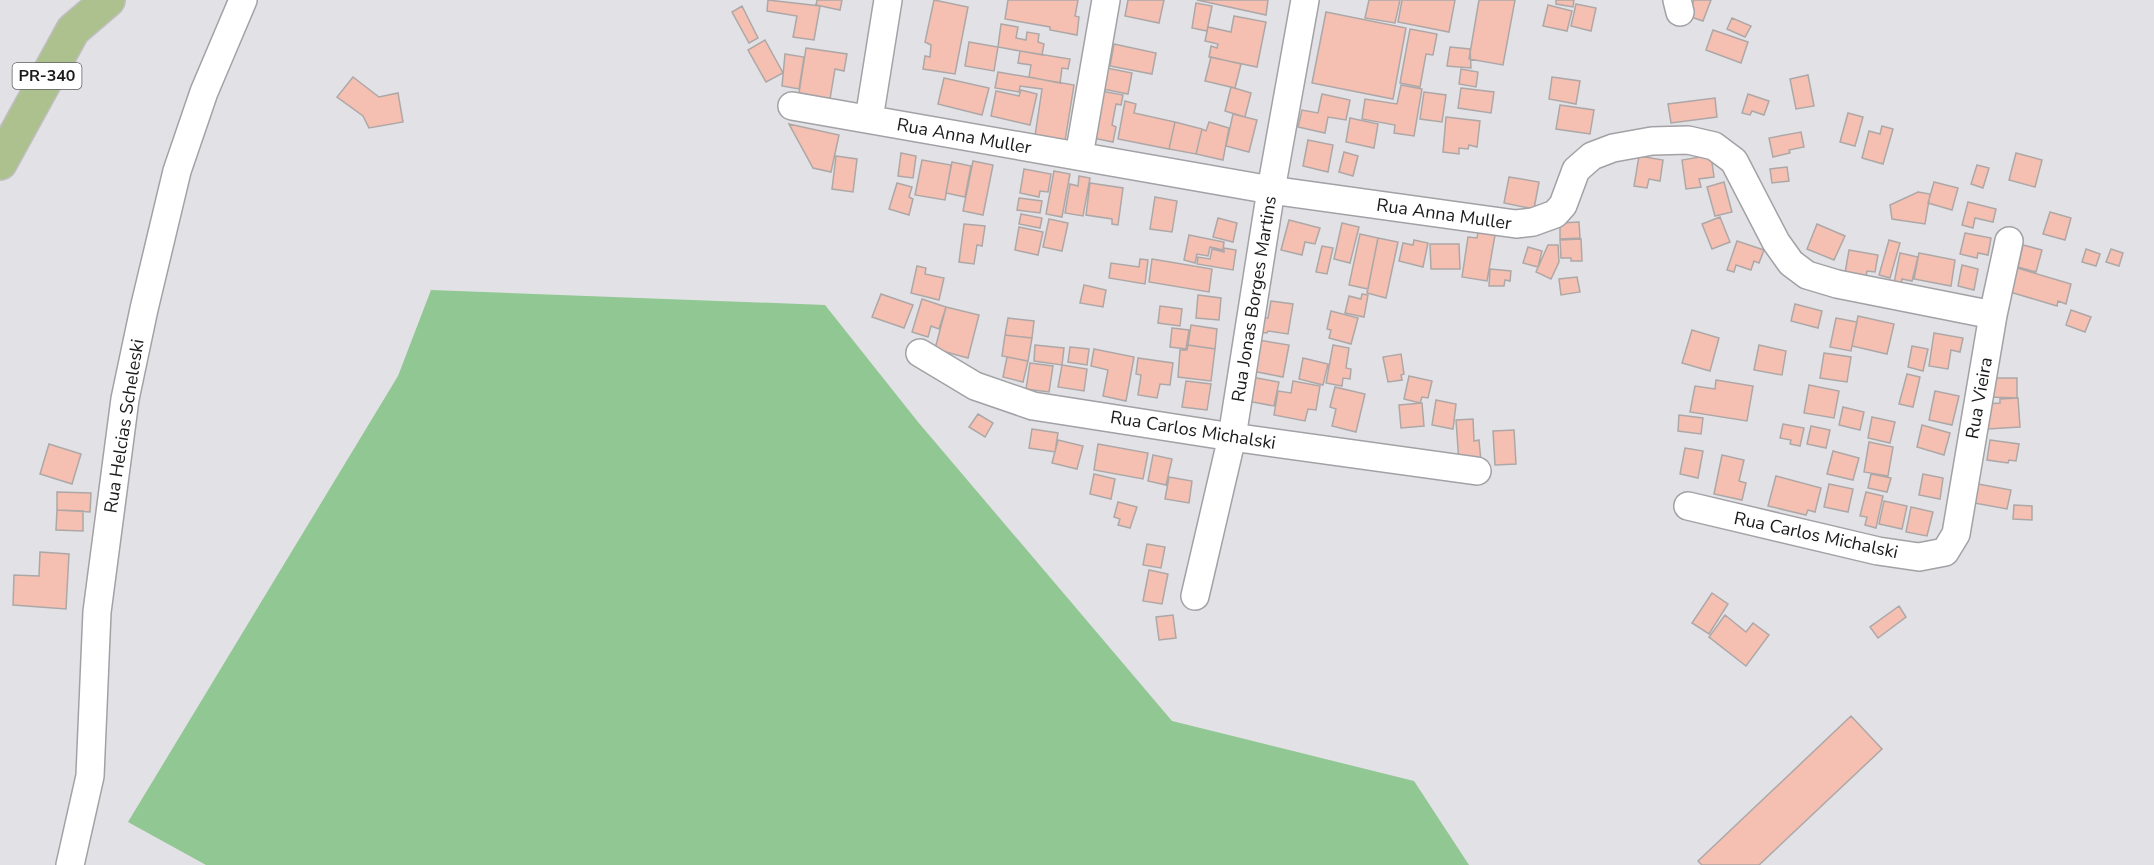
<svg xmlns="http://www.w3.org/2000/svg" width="2154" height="865" viewBox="0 0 2154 865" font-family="'Nunito Sans',sans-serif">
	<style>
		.green { fill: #90c792 }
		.building { fill: #f5bfb1; stroke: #ada8a7; stroke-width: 1.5 }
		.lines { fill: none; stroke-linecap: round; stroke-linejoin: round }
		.minor-casing { stroke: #a2a1a5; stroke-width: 30 }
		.major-casing { stroke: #bfbfc0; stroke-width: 36 }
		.minor { stroke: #fff; stroke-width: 27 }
		.major { stroke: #adc18e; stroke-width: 33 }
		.labels { text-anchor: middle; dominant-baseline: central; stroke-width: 4.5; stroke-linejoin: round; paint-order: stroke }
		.shield { fill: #fff; stroke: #5f5f61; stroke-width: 1.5 }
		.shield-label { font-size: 16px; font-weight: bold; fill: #1b1b1d }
		.street-label { font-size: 18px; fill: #1b1b1d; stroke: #fff }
	</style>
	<rect width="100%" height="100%" fill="#e2e1e6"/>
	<path class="green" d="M431 290 825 305 918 422 1172 721 1414 781 1469 865H206L128 822 398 376Z"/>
	<path class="building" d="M768 0 820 6 814 40 793 37 797 16 767 11Z
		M817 0H842L840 10 816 5Z
		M934 0 968 7 955 74 923 69 925 56 930 57 931 45 925 42Z
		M1008 0H1078L1075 16 1079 17 1077 35 1050 30V27L1005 19Z
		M1128 0H1164L1159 23 1125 16Z
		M1197 0H1268L1266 15Z
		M1369 0H1400L1395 23 1365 18Z
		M1402 0H1455L1449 32 1398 22Z
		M1479 0H1515L1503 65 1469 59Z
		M1556 0H1574L1573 7 1556 4Z
		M1694 0H1711L1703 21 1688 16Z
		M1196 3 1212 6 1207 31 1192 28Z
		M1576 4 1596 8 1591 31 1571 26Z
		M1548 5 1572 11 1567 31 1543 26Z
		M742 6 758 38 749 43 732 12Z
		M1326 12 1406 28 1393 99 1312 83Z
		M1234 16 1266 22 1257 67 1209 57 1211 46 1217 48 1218 44 1205 41 1208 27 1231 32Z
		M1732 18 1751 26 1745 37 1727 29Z
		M1001 24 1018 27 1016 38 1026 40 1027 32 1039 34 1038 42 1044 44 1042 55 998 47Z
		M1410 29 1437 34 1433 55 1426 54 1420 87 1400 83Z
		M1713 30 1748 42 1741 63 1706 50Z
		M765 40 783 73 766 82 748 50Z
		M969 42 998 47 994 71 965 66Z
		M1114 44 1156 53 1152 74 1110 66Z
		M1450 47 1470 49 1471 68 1447 66Z
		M806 48 847 54 844 71 835 69 830 99 799 93Z
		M1020 51 1070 59 1068 69 1062 68 1060 83 1029 77 1031 65 1018 63Z
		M785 54 804 57 799 89 782 86Z
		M1211 57 1241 64 1235 88 1205 81Z
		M1107 68 1132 73 1128 94 1103 89Z
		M1461 69 1478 72 1476 87 1459 84Z
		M998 72 1074 85 1065 141 1035 136 1042 89 1020 86 1019 92 995 88Z
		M1808 75 1814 106 1796 109 1790 79Z
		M353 77 379 97 398 93 403 122 369 128 363 116 337 97Z
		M1552 77 1580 81 1576 104 1549 99Z
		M944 78 989 88 982 115 938 104Z
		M1401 85 1422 89 1414 136 1394 133 1395 125 1362 119 1365 99 1397 104Z
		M1231 87 1251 93 1245 117 1225 111Z
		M1461 88 1494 92 1491 113 1458 108Z
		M1021 90 1037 94 1030 125 991 116 996 91 1019 96Z
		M1096 90 1123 95 1121 105 1116 104 1112 125 1116 127 1113 142 1088 137Z
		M1424 92 1446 95 1442 122 1420 119Z
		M1322 94 1350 100 1346 120 1328 117 1325 133 1298 127 1302 110 1318 113Z
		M1748 94 1769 101 1764 115 1752 111 1750 115 1742 113Z
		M1715 98 1717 117 1671 123 1668 104Z
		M1125 101 1136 104 1134 113 1175 122 1169 149 1118 139Z
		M1560 105 1594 110 1590 134 1556 129Z
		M1848 113 1863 117 1855 146 1840 142Z
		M1233 114 1257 120 1249 152 1226 146Z
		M1446 117 1480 121 1477 147 1469 145 1468 149 1459 148V154L1443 152Z
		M1350 118 1378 124 1374 148 1346 142Z
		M1175 122 1202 129 1196 154 1169 149Z
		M1209 122 1229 128 1223 160 1196 154 1202 129 1206 131Z
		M789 124 839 135 831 172 813 168Z
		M1882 126 1893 129 1883 164 1862 158 1869 131 1880 134Z
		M1801 132 1804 147 1789 150 1790 153 1773 157 1769 138Z
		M1308 140 1333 145 1328 172 1303 166Z
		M1344 152 1358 156 1353 176 1339 172Z
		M901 153 916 156 913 178 898 176Z
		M2016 153 2042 160 2035 187 2009 180Z
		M1711 155 1714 177 1699 179 1701 187 1686 189 1682 160Z
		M836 156 857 159 853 192 832 189Z
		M1639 156 1663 160 1660 181 1649 179 1647 188 1634 186Z
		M922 160 951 165 945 200 915 195Z
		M973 161 993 165 983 215 963 211Z
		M952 162 971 166 965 197 946 193Z
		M1977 165 1989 168 1983 188 1971 184Z
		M1787 167 1789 181 1772 183 1770 169Z
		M1024 169 1051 174 1048 192 1040 191 1039 197 1020 193Z
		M1054 171 1070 174 1062 217 1046 214Z
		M1079 176 1090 178 1083 216 1065 213 1070 184 1078 186Z
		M1509 177 1539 182 1534 209 1504 203Z
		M1724 182 1732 212 1715 216 1707 187Z
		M1934 182 1958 188 1952 210 1928 203Z
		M897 183 912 187 909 197 913 199 909 215 889 209Z
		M1090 183 1123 188 1118 225 1112 224V219L1086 215Z
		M1918 192 1930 194 1925 224 1892 219 1890 205Z
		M1155 197 1177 201 1172 232 1150 229Z
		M1019 198 1042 201 1040 213 1017 210Z
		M1968 202 1996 209 1993 222 1975 218 1973 228 1962 225Z
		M2050 212 2071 218 2065 240 2043 234Z
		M1021 214 1042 218 1040 228 1019 224Z
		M1720 217 1730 242 1712 249 1702 224Z
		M1218 218 1237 223 1233 242 1213 237Z
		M1049 219 1068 223 1062 251 1043 247Z
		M1289 220 1320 228 1315 244 1305 242 1302 255 1281 250Z
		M1579 222 1580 238 1560 239V223Z
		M1342 223 1359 227 1350 263 1334 259Z
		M964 224 985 226 982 246 977 245 974 264 959 262Z
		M1817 224 1845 236 1834 260 1807 249Z
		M1019 227 1043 232 1038 255 1015 250Z
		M1478 232 1495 235 1487 281 1462 277 1468 237 1477 238Z
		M1965 233 1991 238 1988 255 1978 253 1977 258 1960 254Z
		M1360 234 1378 238 1368 289 1349 285Z
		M1189 235 1224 242 1223 250 1210 247 1208 256 1197 254 1195 263 1184 260Z
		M1378 238 1398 242 1386 298 1367 293Z
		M1581 239 1582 261H1571V258H1561L1560 240Z
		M1414 240 1428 243 1423 267 1399 261 1403 243 1413 245Z
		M1889 240 1900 243 1890 278 1879 275Z
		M1737 241 1764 250 1759 263 1754 261 1751 270 1736 265 1734 272 1727 270Z
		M1430 244H1459L1460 269H1431Z
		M1548 245H1558L1559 262 1551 279 1536 272Z
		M2023 245 2042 250 2036 272 2018 267Z
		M1322 246 1333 248 1327 274 1316 272Z
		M1528 247 1542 251 1538 267 1523 263Z
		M1224 248 1236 250 1233 270 1197 264 1198 257 1210 259 1212 249 1224 252Z
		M2086 249 2100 254 2096 266 2082 262Z
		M2111 249 2123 253 2119 266 2106 262Z
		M1849 250 1878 255 1875 272 1867 271 1866 277 1845 273Z
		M1900 253 1918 257 1912 281 1902 279 1901 284 1894 283Z
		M1919 253 1955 260 1951 286 1914 279Z
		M1140 259 1148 260 1145 284 1109 278 1111 263 1139 267Z
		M1152 259 1212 269 1209 292 1149 282Z
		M1962 265 1978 269 1974 290 1958 286Z
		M917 266 926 268 925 274 944 278 939 300 911 293Z
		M2017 268 2071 284 2066 304 2058 301 2057 306 2010 292Z
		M1490 269 1511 271 1510 281 1505 280 1504 286H1489Z
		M1577 277 1580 292 1561 295 1559 279Z
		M1084 285 1106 290 1103 307 1080 303Z
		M881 294 913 305 904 328 872 317Z
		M1362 294 1368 295 1364 317 1345 313 1349 296 1361 299Z
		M1198 295 1221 298 1219 320 1196 318Z
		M922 299 946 307 939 329 931 326 928 337 912 332Z
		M1271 301 1293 304 1288 334 1268 331 1267 333 1257 332 1260 317 1268 318Z
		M1795 304 1822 311 1818 328 1791 321Z
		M1160 306 1182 309 1180 326 1158 323Z
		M946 307 979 315 968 358 935 349Z
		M2071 310 2091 317 2085 332 2066 325Z
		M1331 311 1358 318 1351 344 1329 338 1331 330 1327 329Z
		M1858 316 1894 324 1887 354 1852 346Z
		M1008 318 1034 321 1032 338 1005 335Z
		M1836 318 1857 322 1851 351 1830 347Z
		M1191 325 1217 329 1215 349 1188 345Z
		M1172 328 1189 330 1186 349 1170 347Z
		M1692 330 1719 338 1710 371 1682 363Z
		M1934 333 1963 338 1960 352 1951 350 1948 369 1929 366Z
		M1005 335 1032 338 1028 361 1002 356Z
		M1258 340 1289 345 1283 377 1252 371Z
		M1035 345 1064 348 1062 365 1034 361Z
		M1188 345 1215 349 1211 381 1178 377 1180 350H1187Z
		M1333 345 1349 348 1346 368 1351 369 1350 379 1343 378 1342 386 1326 383Z
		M1759 345 1786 351 1782 375 1754 370Z
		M1912 346 1928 349 1923 371 1908 367Z
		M1070 347 1089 349 1087 365 1068 362Z
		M1094 349 1134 357 1126 401 1103 396 1108 370 1091 366Z
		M1824 353 1851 357 1847 382 1820 378Z
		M1401 354 1404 374 1401 375 1402 380 1388 382 1383 357Z
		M1007 357 1028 361 1023 382 1003 377Z
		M1138 358 1173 363 1170 385 1160 384 1157 398 1138 395 1141 375 1136 374Z
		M1303 358 1328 364 1323 385 1299 379Z
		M1030 363 1053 366 1049 392 1026 389Z
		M1062 365 1087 369 1084 391 1058 387Z
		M1907 374 1920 377 1913 407 1899 404Z
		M1409 376 1432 381 1428 398 1422 397 1420 403 1404 399Z
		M1251 377 1279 382 1274 406 1247 401Z
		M1988 378H2017V398L1988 397Z
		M1716 380 1753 386 1747 421 1690 412 1695 386 1715 389Z
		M1186 381 1211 384 1207 410 1182 407Z
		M1293 381 1320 386 1316 410 1308 409 1305 421 1274 415 1278 391 1291 393Z
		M1809 385 1839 391 1834 418 1804 413Z
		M1335 387 1365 394 1356 432 1332 426 1336 409 1330 407Z
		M1935 391 1959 396 1952 425 1929 420Z
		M2018 398 2020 427 1988 429 1987 404 2000 403V399Z
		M1436 400 1456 404 1453 429 1432 425Z
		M1422 403 1424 426 1401 428 1399 405Z
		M1843 407 1864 412 1860 430 1839 425Z
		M978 414 993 423 985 437 969 427Z
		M1679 415 1703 418 1701 434 1678 431Z
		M1872 417 1895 422 1890 443 1868 438Z
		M1473 419 1474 441 1479 440 1481 461 1459 463 1456 420Z
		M1783 424 1804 428 1800 446 1790 444 1791 440 1780 438Z
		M1922 425 1950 433 1944 455 1917 447Z
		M1811 426 1830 430 1826 448 1807 444Z
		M1032 429 1058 433 1055 452 1029 448Z
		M1514 430 1516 464 1495 465 1493 431Z
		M1058 440 1083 446 1077 469 1052 463Z
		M1990 440 2019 444 2016 461 2009 460 2008 463 1987 460Z
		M1869 442 1893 447 1888 476 1864 472Z
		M49 444 81 454 72 484 40 474Z
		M1098 444 1148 453 1143 479 1094 470Z
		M1685 448 1703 451 1698 478 1680 474Z
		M1833 451 1859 458 1853 480 1827 474Z
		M1153 455 1172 459 1166 485 1148 481Z
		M1722 455 1744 460 1739 481 1746 483 1742 500 1714 494Z
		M1094 474 1115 479 1111 499 1090 494Z
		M1871 474 1891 478 1887 492 1868 488Z
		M1923 474 1943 478 1940 499 1919 495Z
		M1776 476 1821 488 1815 512 1808 510 1806 515 1768 506Z
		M1169 477 1192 481 1189 503 1165 499Z
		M1829 484 1853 489 1848 512 1824 507Z
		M1978 484 2011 490 2007 509 1974 503Z
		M57 492 91 493 90 512 57 510Z
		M1866 492 1883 496 1876 528 1865 525 1867 517 1860 516Z
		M1884 501 1907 506 1902 529 1879 524Z
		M1118 502 1137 507 1130 528 1118 525 1120 519 1114 517Z
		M2014 505 2032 506V520L2013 519Z
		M1911 507 1933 512 1927 536 1906 532Z
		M57 510 83 511V531L56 530Z
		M1147 544 1165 547 1161 568 1143 565Z
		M40 552 69 554 66 609 13 605 14 575 39 576Z
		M1149 570 1168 574 1162 604 1143 601Z
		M1712 593 1728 604 1709 634 1692 623Z
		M1899 606 1906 617 1878 638 1870 627Z
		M1173 615 1176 638 1159 640 1156 617Z
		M1725 615 1746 632 1753 623 1769 635 1746 666 1709 637Z
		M1851 716 1882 749 1759 865H1702L1698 861Z"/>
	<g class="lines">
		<defs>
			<path id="minor" d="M1677 0 1680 12
				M792 106 1271 190 1516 224 1533 222 1555 214 1563 205 1576 170 1592 156 1613 148 1652 141 1688 140 1714 146 1734 161 1776 242 1791 263 1807 275 1837 284 1993 315
				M869 119 888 0
				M1079 156 1106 0
				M920 353 975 386 1033 406 1232 437 1477 471
				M1688 506 1878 551 1919 557 1945 552 1956 534 1993 315 2009 241
				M1195 596 1232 437 1271 190 1305 0
				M70 865 90 776 97 612 125 399 144 309 177 171 204 92 243 0"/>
			<path id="major" d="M0 163 73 30 108 0"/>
		</defs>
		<use href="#minor" class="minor-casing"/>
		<use href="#major" class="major-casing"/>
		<use href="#minor" class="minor"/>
		<use href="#major" class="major"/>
	</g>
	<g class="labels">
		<rect class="shield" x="12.5" y="63" width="69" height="26" rx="4.5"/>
		<g class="shield-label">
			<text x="47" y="76">PR-340</text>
		</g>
		<g class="street-label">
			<text transform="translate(964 136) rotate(10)">Rua Anna Muller</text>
			<text transform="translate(1444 214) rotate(8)">Rua Anna Muller</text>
			<text transform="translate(1254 299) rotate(-81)">Rua Jonas Borges Martins</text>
			<text transform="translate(1979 398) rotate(-80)">Rua Vieira</text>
			<text transform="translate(124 426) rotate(-81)">Rua Helcias Scheleski</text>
			<text transform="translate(1193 430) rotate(9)">Rua Carlos Michalski</text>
			<text transform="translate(1816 535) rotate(12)">Rua Carlos Michalski</text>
		</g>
	</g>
</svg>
